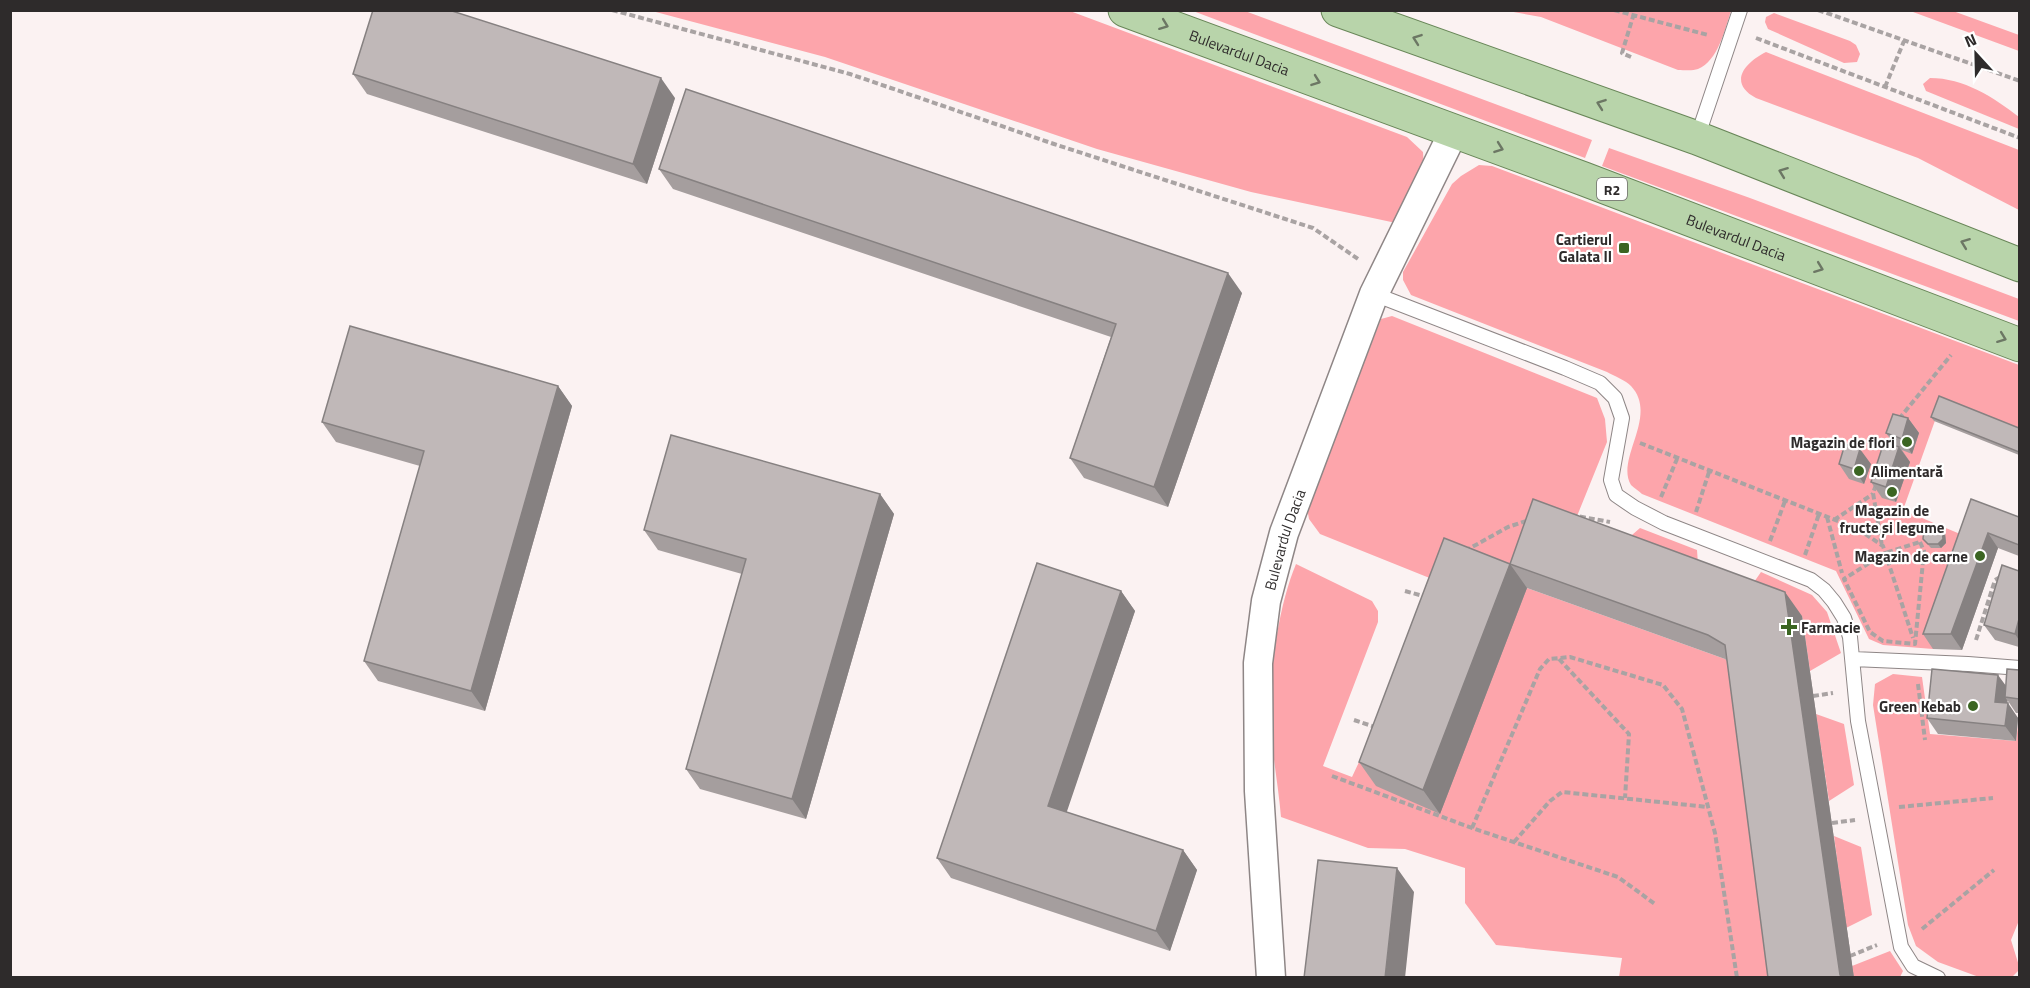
<svg xmlns="http://www.w3.org/2000/svg" width="2030" height="988" viewBox="0 0 2030 988" font-family="'Titillium Web',sans-serif">
	<style>
		.green { fill: #fda5ab }
		.lines { fill: none; stroke-linecap: round; stroke-linejoin: round }
		.service-casing { stroke: #8e8686; stroke-width: 16 }
		.minor-casing { stroke: #8e8686; stroke-width: 31 }
		.primary-casing { stroke: #688658; stroke-width: 35 }
		.path { stroke: #a9a3a3; stroke-width: 4; stroke-dasharray: 6 3; stroke-linecap: butt }
		.service { stroke: #fff; stroke-width: 14 }
		.minor { stroke: #fff; stroke-width: 28 }
		.primary { stroke: #b8d4aa; stroke-width: 33 }
		.wall { fill: #a59e9e }
		.shaded-wall { fill: #868181 }
		.building { fill: #c0b8b8; stroke: #868181; stroke-width: 1.5 }
		.oneway { stroke: #6c7764 }
		.poi-dot { fill: #3b6522; stroke: #fff; stroke-width: 2 }
		.labels { text-anchor: middle; dominant-baseline: central; stroke-width: 4.5; stroke-linejoin: round; paint-order: stroke }
		.shield { fill: #fff; stroke: #6d6b6b; stroke-width: 1.5 }
		.shield-label { font-size: 14px; font-weight: bold; fill: #2e2b2b }
		.street-label { font-size: 15px; fill: #2e2b2b; stroke: #fff }
		.poi-label { font-size: 15px; font-weight: bold; fill: #2e2b2b; stroke: #fff; text-anchor: end }
	</style>
	<rect width="100%" height="100%" fill="#fbf2f2"/>
	<path class="green" d="M1914 10 1953 11 2019 35V51L1913 12Z
		M652 11H1070L1407 137 1423 152 1424 168 1396 223 1251 192 1097 149 825 57Z
		M1193 11H1245L1592 140 1585 158Z
		M1508 11 1731 10V11C1725 29 1718 61 1698 69 1693 71 1684 70 1678 70L1541 17Z
		M1774 13 1850 41 1856 45 1860 54 1857 62 1844 63 1768 29 1765 22 1766 17Z
		M1766 52 2019 150V210L1918 158 1756 98C1728 83 1744 63 1766 52Z
		M1930 78C1964 78 1993 97 2019 117V129L1926 91 1923 84Z
		M1609 148 1750 198 2019 299V321L1602 166Z
		M1479 165 1492 166 2019 365V431L1942 401 1903 510 1972 539 1933 649 1883 645 1869 639 1836 571 1642 494C1639 491 1634 488 1631 485 1615 459 1659 416 1631 386 1625 380 1614 376 1607 372L1411 295 1403 280V272L1452 184 1461 176Z
		M1392 316 1597 398 1605 419 1607 442 1571 531 1527 588 1725 659 1741 669 1782 977H1619L1622 958 1496 945 1465 903V868L1405 849 1368 848 1281 817C1278 781 1270 744 1270 708 1270 665 1280 602 1296 564L1372 601 1378 611V622L1323 766 1352 777 1359 762 1366 755 1384 764 1376 786 1452 587 1320 534 1309 519 1307 508 1381 319Z
		M1640 528 1697 550 1699 578 1617 548Z
		M1761 572 1812 595 1827 612 1841 653 1810 671 1802 616 1745 595Z
		M1893 674 1922 677 1930 734 2016 741 2019 718 2020 918 2011 940 2020 969 2011 978 1979 977 1938 962 1916 946 1908 925 1873 705 1875 684Z
		M1816 714 1844 724 1854 785 1829 801Z
		M1834 836 1861 847 1872 915 1846 928Z
		M1890 951 1903 971 1900 977H1853L1852 966Z"/>
	<g class="lines">
		<defs>
			<path id="service" d="M1697 138 1740 10
				M1374 294 1565 368 1600 383 1615 398 1622 418 1611 480 1616 495 1635 508 1664 523 1811 580 1824 590 1834 602 1844 618 1850 637 1858 721 1901 947 1913 966 1938 978
				M1853 659 1968 664 2020 668"/>
			<g id="minor">
				<path id="s1" d="M1271 978 1259 791 1258 663 1266 601 1284 533 1374 294 1454 131"/>
			</g>
			<g id="primary">
				<path id="s2" d="M1125 10 1584 179 2020 345"/>
				<path d="M1338 10 1697 138 2020 265"/>
			</g>
		</defs>
		<use href="#service" class="service-casing"/>
		<use href="#minor" class="minor-casing"/>
		<use href="#primary" class="primary-casing"/>
		<path class="path" d="M612 10 850 74 1054 144 1313 228 1358 259
			M1614 10 1708 35
			M1818 10 2020 81
			M1756 38 2020 138
			M1631 57 1622 53 1635 10
			M1885 87 1904 41
			M1899 419 1951 355
			M1640 443 1858 529 1883 546 1913 638
			M1876 485 1873 493 1882 546
			M1661 497 1677 459
			M1696 512 1709 472
			M1571 515 1610 522
			M1827 517 1842 573
			M1834 520 1873 494
			M1770 541 1785 501
			M1920 542 1924 551 1915 644 1883 641 1870 632 1844 579 1885 553Z
			M1465 551 1508 527 1529 520
			M1805 555 1819 514
			M1405 591 1427 597
			M1976 640 1995 580 2002 576
			M1559 659 1629 734 1625 798
			M1918 684 1925 740
			M1813 696 1833 693
			M1354 720 1375 727
			M1332 776 1472 828 1618 877 1655 904
			M1899 807 1993 798
			M1832 823 1855 820
			M1472 828 1540 669 1549 659 1570 657 1663 685 1682 709 1715 833 1737 978
			M1514 842 1550 801 1562 792 1708 807
			M1922 929 1994 870
			M1850 956 1877 945"/>
		<use href="#service" class="service"/>
		<use href="#minor" class="minor"/>
		<use href="#primary" class="primary"/>
	</g>
	<path class="wall" d="M353 74 675 98 647 184 367 94Z
		M659 169 1242 293 1168 507 1084 478 1070 458 1111 337 673 189Z
		M558 386 572 406 485 711 378 681 364 661 420 466 336 442 322 422Z
		M1931 417 2019 428V455L1934 421Z
		M1908 418 1919 433 1912 454 1902 450 1910 462 1896 502 1882 498 1871 482 1895 445 1886 433Z
		M1839 464H1871L1864 484 1849 479Z
		M880 494 894 514 806 819 700 789 686 769 742 574 658 550 644 530Z
		M1971 499 2019 517V556L1998 548 1962 650 1933 649 1923 634Z
		M1945 533 1946 543 1941 548H1931L1923 539Z
		M1510 564 1802 616 1854 978H1768L1727 661 1725 659 1527 588 1440 814 1376 786 1359 762Z
		M2019 571V647L1995 640 1984 625Z
		M1121 591 1135 611 1066 812 1183 850 1197 870 1170 951 951 878 937 858Z
		M2019 670V713H2016L2008 701 2007 703 2018 718 2016 741 1938 734 1927 718 2006 687Z"/>
	<path class="shaded-wall" d="M661 78 675 98 647 184 633 164Z
		M1228 273 1242 293 1168 507 1154 487Z
		M558 386 572 406 485 711 471 691Z
		M1908 418 1919 433 1912 454 1902 439Z
		M1899 447 1910 462 1896 502 1886 487Z
		M1860 449 1871 464 1864 484 1854 469Z
		M880 494 894 514 806 819 792 799Z
		M1942 528 1945 533 1946 543 1941 548 1938 544Z
		M1988 533 1998 548 1962 650 1951 634Z
		M1510 564 1527 588 1440 814 1423 790Z
		M1121 591 1135 611 1062 826 1048 806Z
		M1785 592 1802 616 1854 978H1842L1840 975Z
		M2019 619V640L2015 634Z
		M1998 675 2009 690 2005 697 2007 700 2006 717 1995 702Z
		M2008 703 2018 718 2016 741 2005 726Z
		M1183 850 1197 870 1170 951 1156 931Z
		M1397 868 1414 892 1405 978H1385Z"/>
	<path class="building" d="M373 10H449L661 78 633 164 353 74Z
		M686 89 1228 273 1154 487 1070 458 1116 324 659 169Z
		M350 326 558 386 471 691 364 661 424 451 322 422Z
		M1939 396 2019 428V452L1931 417Z
		M1893 414 1908 418 1902 439 1886 433Z
		M671 435 880 494 792 799 686 769 746 559 644 530Z
		M1884 442 1899 447 1886 487 1871 482Z
		M1845 444 1860 449 1854 469 1839 464Z
		M1533 499 1785 592 1840 975 1847 978H1768L1725 645 1708 635 1510 564Z
		M1971 499 2019 517V545L1988 533 1951 634H1923Z
		M1929 524 1936 525 1942 528 1943 539 1938 544H1928L1923 539 1924 528Z
		M1444 538 1510 564 1423 790 1359 762Z
		M1037 563 1121 591 1048 806 1183 850 1156 931 937 858Z
		M2002 565 2019 571V619L2015 634 1984 625Z
		M1932 669 1998 675 1995 702 2008 703 2005 726 1927 718Z
		M2007 669 2019 670V699L2005 697Z
		M1318 860 1397 868 1385 978H1304Z"/>
	<defs><path id="oneway-chevron" d="M-2-3.5L2.5 0L-2 3.5" fill="none" stroke-width="1.6" stroke-linecap="round" stroke-linejoin="round" transform="scale(1.5)"/></defs>
	<g class="oneway">
		<use href="#oneway-chevron" transform="translate(1164 25) rotate(21)"/>
		<use href="#oneway-chevron" transform="translate(1417 39) rotate(-160)"/>
		<use href="#oneway-chevron" transform="translate(1316 81) rotate(20)"/>
		<use href="#oneway-chevron" transform="translate(1601 104) rotate(-160)"/>
		<use href="#oneway-chevron" transform="translate(1499 148) rotate(20)"/>
		<use href="#oneway-chevron" transform="translate(1783 172) rotate(-159)"/>
		<use href="#oneway-chevron" transform="translate(1965 243) rotate(-159)"/>
		<use href="#oneway-chevron" transform="translate(1819 268) rotate(21)"/>
		<use href="#oneway-chevron" transform="translate(2002 338) rotate(21)"/>
	</g>
	<g class="poi-dot">
		<rect x="1618" y="242" width="12" height="12" rx="3"/>
		<circle cx="1907" cy="442" r="6"/>
		<circle cx="1859" cy="471" r="6"/>
		<circle cx="1892" cy="492" r="6"/>
		<circle cx="1980" cy="556" r="6"/>
		<path d="M1786 618h6v6h6v6h-6v6h-6v-6h-6v-6h6z"/>
		<circle cx="1973" cy="706" r="6"/>
	</g>
	<g class="labels">
		<rect class="shield" x="1597" y="178" width="30" height="22" rx="4.5"/>
		<g class="shield-label">
			<text x="1612" y="189">R2</text>
		</g>
		<g class="street-label">
			<text stroke="none"><textPath href="#s2" startOffset="122">Bulevardul Dacia</textPath></text>
			<text stroke="none"><textPath href="#s2" startOffset="652">Bulevardul Dacia</textPath></text>
			<text stroke="none"><textPath href="#s1" startOffset="442">Bulevardul Dacia</textPath></text>
		</g>
		<g class="poi-label">
			<text x="1612" y="239">Cartierul<tspan x="1612" dy="17">Galata II</tspan></text>
			<text x="1895" y="442">Magazin de flori</text>
			<text x="1871" y="471" text-anchor="start">Alimentară</text>
			<text x="1892" y="510" text-anchor="middle">Magazin de<tspan x="1892" dy="17">fructe și legume</tspan></text>
			<text x="1968" y="556">Magazin de carne</text>
			<text x="1801" y="627" text-anchor="start">Farmacie</text>
			<text x="1961" y="706">Green Kebab</text>
		</g>
	</g>
	<rect width="2030" height="988" fill="none" stroke="#2e2b2b" stroke-width="24"/>
	<g transform="translate(1976 54) rotate(338)" stroke="#ffffff" stroke-width="4.5" paint-order="stroke">
	<path d="M0-4.5L10 22L0 15L-10 22Z" fill="#2e2b2b"/>
	<text y="-9" font-size="16" font-weight="bold" text-anchor="middle" fill="#2e2b2b">N</text>
	</g>
</svg>
